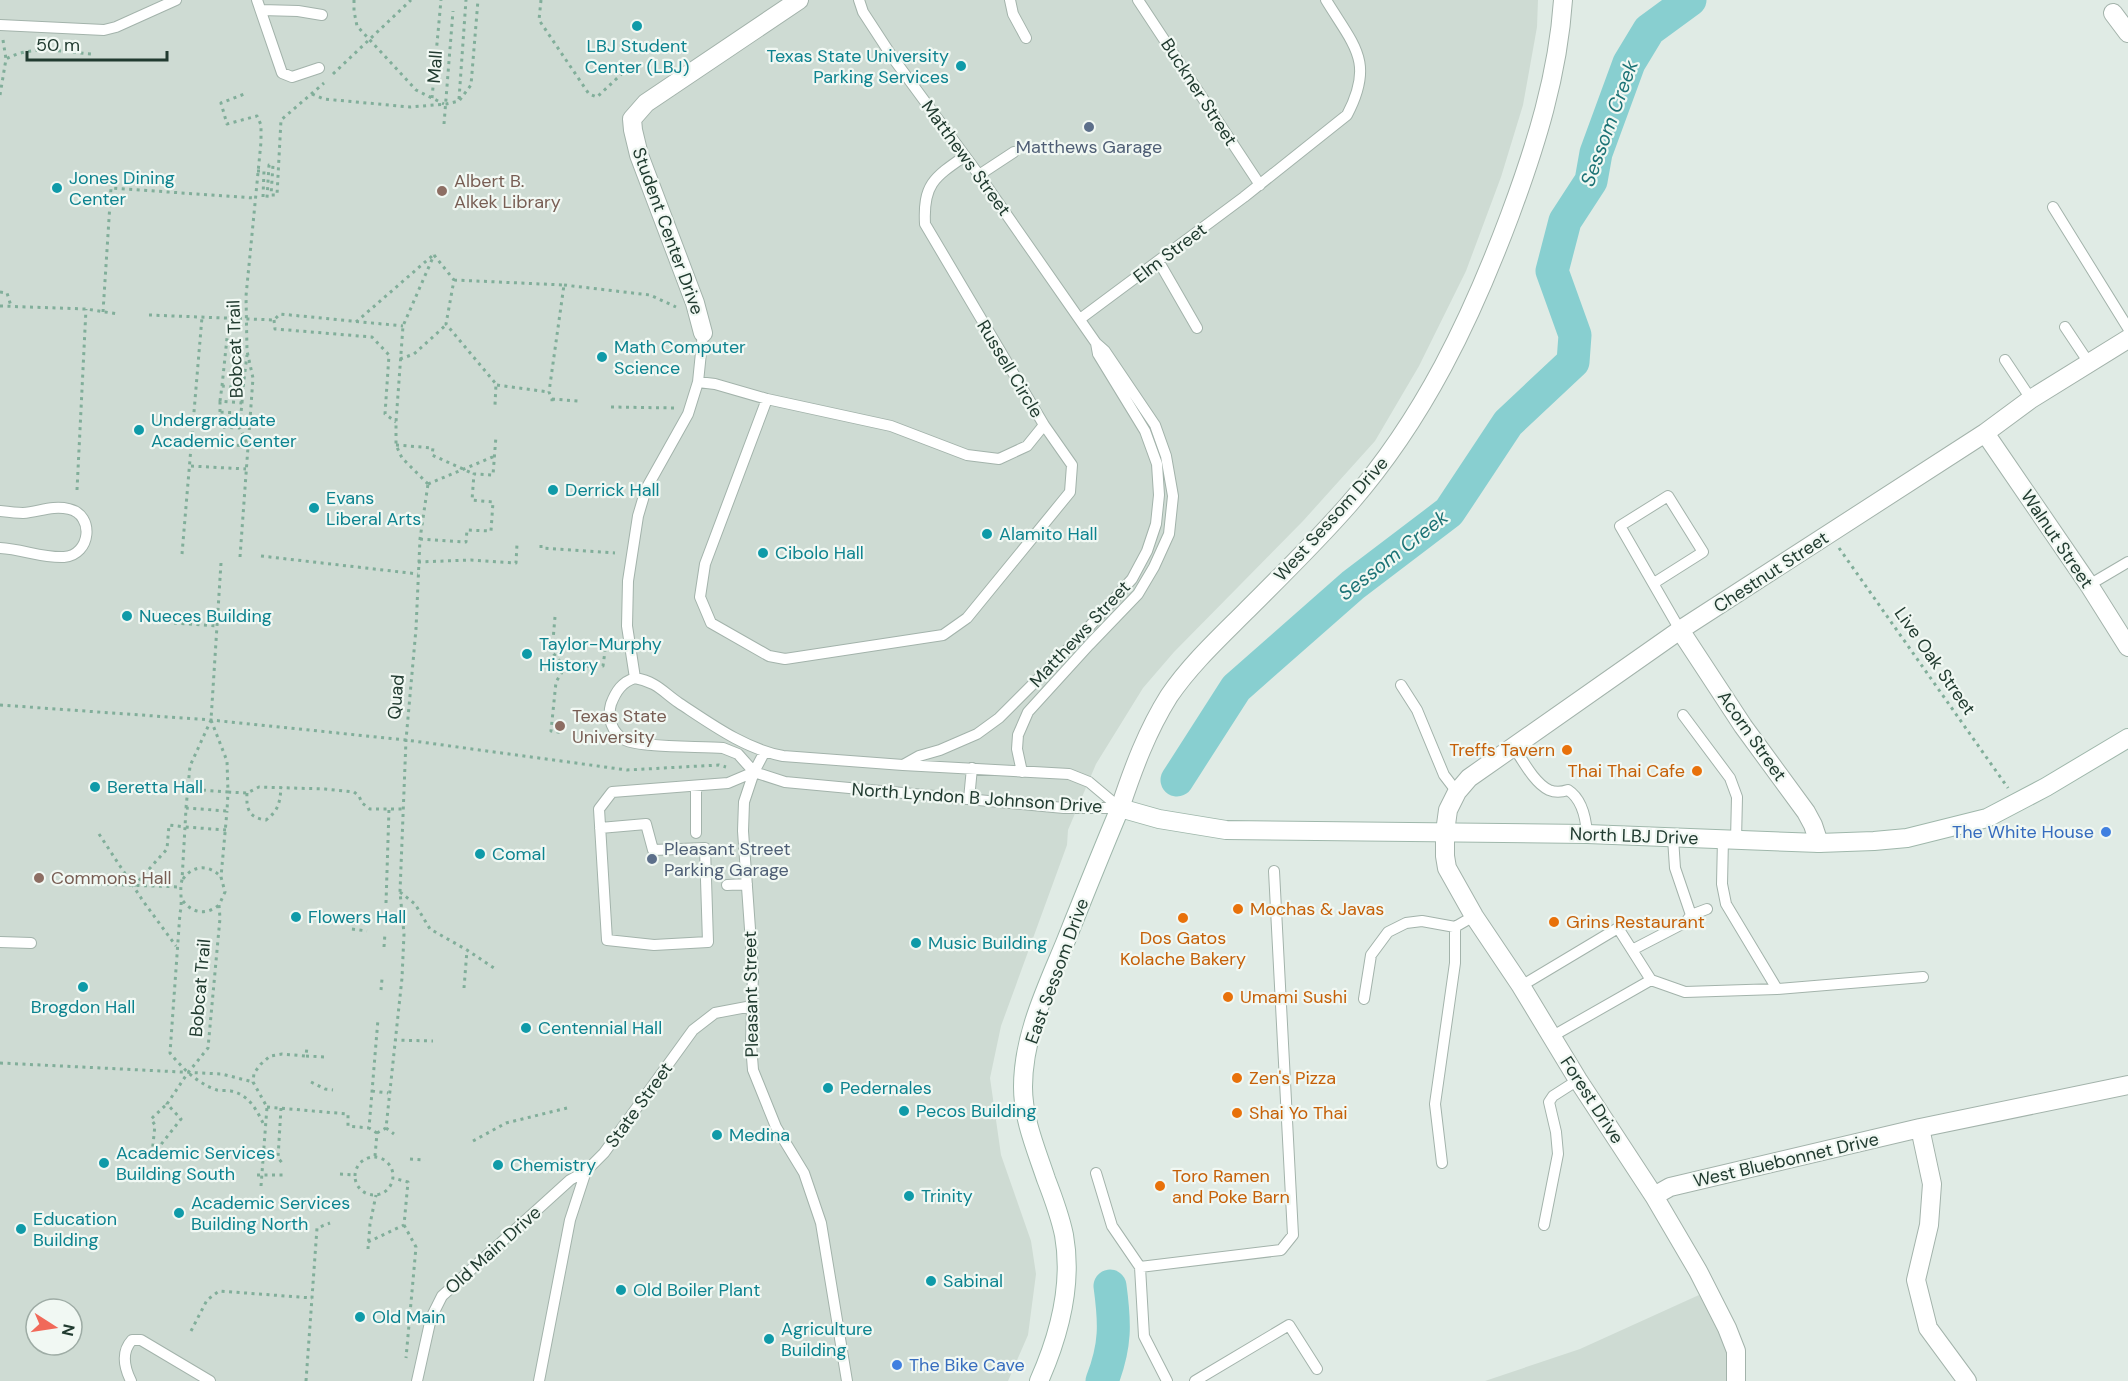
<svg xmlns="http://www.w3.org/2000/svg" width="2128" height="1381" viewBox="0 0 2128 1381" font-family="'DM Sans',sans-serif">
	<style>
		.built { fill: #cedbd3; fill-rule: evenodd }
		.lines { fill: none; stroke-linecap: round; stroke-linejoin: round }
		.river { stroke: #88cfd0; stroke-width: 33 }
		.lane-casing { stroke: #a3b3ab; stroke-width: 12 }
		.street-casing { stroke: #a3b3ab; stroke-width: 20 }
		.secondary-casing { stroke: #9fb7ab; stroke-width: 20 }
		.path { stroke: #81ae9a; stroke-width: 3; stroke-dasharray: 3 4.5; stroke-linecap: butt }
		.lane { stroke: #fff; stroke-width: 10 }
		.street { stroke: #fff; stroke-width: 18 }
		.secondary { stroke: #fff; stroke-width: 18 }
		.path-bridge { stroke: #81ae9a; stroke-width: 3; stroke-dasharray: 3 4.5; stroke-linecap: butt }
		.culture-dot { fill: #0f9aa8; stroke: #f1f8f3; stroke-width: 2 }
		.service-dot { fill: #5c6f8a; stroke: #f1f8f3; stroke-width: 2 }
		.education-dot { fill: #8d6e63; stroke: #f1f8f3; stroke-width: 2 }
		.food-dot { fill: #e8710a; stroke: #f1f8f3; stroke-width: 2 }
		.shop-dot { fill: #3f7fe0; stroke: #f1f8f3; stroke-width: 2 }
		.labels { text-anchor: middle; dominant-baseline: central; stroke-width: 4.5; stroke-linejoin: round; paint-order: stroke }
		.culture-label { font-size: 18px; fill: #0d838f; stroke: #f1f8f3; text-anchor: start }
		.street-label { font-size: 18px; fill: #213b30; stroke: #f1f8f3 }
		.service-label { font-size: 18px; fill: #4e5e75; stroke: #f1f8f3 }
		.education-label { font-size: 18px; fill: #785e54; stroke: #f1f8f3; text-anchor: start }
		.food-label { font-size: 18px; fill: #c56008; stroke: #f1f8f3; text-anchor: start }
		.shop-label { font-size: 18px; fill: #366cbe; stroke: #f1f8f3; text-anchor: end }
		.water-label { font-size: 20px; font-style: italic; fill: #1c7376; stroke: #f1f8f3 }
	</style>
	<rect width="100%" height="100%" fill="#e0ebe5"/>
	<path class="built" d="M0 0H1538L1537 27 1523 105 1501 177 1466 271 1419 366 1375 441 1303 521 1174 652 1143 688 1096 764 1068 830 1067 845 1001 1026 990 1078 1001 1155 1031 1241 1036 1274 1028 1335 1008 1381H0ZM36 1309H72V1345H36Z
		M1699 1295 1722 1335 1731 1359 1729 1381H1485L1580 1349Z"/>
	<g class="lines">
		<path class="river" d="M1177 780 1236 688 1353 585 1449 512 1508 423 1573 362 1575 335 1552 271 1565 221 1591 181 1596 153 1629 63 1649 30 1690 0
			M1102 1381C1116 1345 1115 1323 1110 1286"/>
		<defs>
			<path id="lane" d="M257 0 282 73 292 77 319 68
				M859 0 863 12 893 58 979 175 1096 343 1105 351 1155 425 1166 456 1173 496 1169 534 1154 567 1138 594 1089 645 1028 712 1018 735 1017 749 1022 772
				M1010 0 1013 14 1026 38
				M1138 0 1260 185
				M261 10 298 11 322 15
				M0 25 104 30 116 27 176 0
				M979 175 1014 152
				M2053 207 2128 328
				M1159 262 1197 328
				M1080 319 1244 197 1347 115C1375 62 1354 46 1326 0
				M2065 327 2089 363
				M2005 360 2031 399
				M698 382 715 384 767 399 891 426 967 455 999 459 1027 446 1044 425
				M767 399 705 564 700 597 711 623 769 656 785 659 943 635 967 618 1070 492 1072 465 1044 425 925 224C923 185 933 178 965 156
				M0 511C8 512 16 513 23 513 39 512 52 505 69 509 95 515 91 555 64 557 42 558 22 549 0 548
				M1654 583 1703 552 1668 496 1620 526 1680 630
				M2089 585 2128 562
				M635 678C657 682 663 692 679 703 711 724 745 749 783 756L903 765 1069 774 1089 782 1120 808H1064L785 782 754 772 738 754 723 748C702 746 641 748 625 740 612 733 607 718 611 704 616 691 622 682 635 678Z
				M635 678 627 626 628 581 638 516 646 489 688 414 698 382 703 333
				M1401 685 1417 710 1444 775 1457 792
				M1683 715 1730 778 1737 797 1736 840
				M1513 746C1522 759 1534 783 1549 790 1556 793 1562 792 1568 790 1582 799 1586 819 1587 834
				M764 753 754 772 744 802 743 831 753 971 751 1044 753 1070 776 1127 804 1173 821 1223 847 1381
				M903 765 919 756 940 750 977 734 999 718 1080 637 1132 579 1147 551 1156 524 1159 495 1157 464 1145 431 1098 354 1096 343
				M696 786V833
				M969 799 972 768
				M600 828 646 824 653 850 705 848 708 942 654 945 607 940 599 809 612 792 728 783 754 772
				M1723 839 1722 884 1726 904 1777 989
				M727 885 747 884
				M1691 915 1707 909
				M0 942 31 943
				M1632 950 1686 922 1691 915 1675 868 1673 838
				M1651 980 1685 992 1777 989 1923 977
				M1521 986 1618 928 1651 980 1551 1037
				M1364 999 1371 955 1388 932 1406 923 1422 921 1455 927
				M1442 1163 1435 1104 1455 963V927L1474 916
				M1096 1173 1112 1226 1140 1267 1144 1336 1167 1381
				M1544 1225 1558 1154 1556 1132 1549 1102 1553 1096 1578 1080
				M1140 1267 1281 1250 1293 1235 1274 871
				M131 1381C124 1367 121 1352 132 1340H141L210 1381
				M417 1381 431 1318 442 1296 570 1180 586 1171
				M539 1381 570 1220 586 1171 604 1153 693 1030 715 1013 752 1006
				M1195 1381 1289 1325 1317 1369"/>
			<path id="street" d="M2113 13 2128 33
				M703 333 695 303 639 155 633 130 632 119 646 103 799 0
				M1985 433 2089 585 2128 647
				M1680 630 1743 726 1806 812 1813 825 1819 843
				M1120 808C1133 769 1147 731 1169 696 1190 665 1219 638 1245 612 1281 576 1317 541 1350 503 1424 418 1471 319 1510 215 1536 145 1558 75 1563 0
				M1920 1128 1932 1184 1929 1225 1916 1280 1928 1328 1967 1381
				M1654 1196 1670 1187 1920 1128 2128 1085
				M1736 1381V1351L1727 1328 1698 1271 1654 1196 1578 1080 1521 986 1474 916 1447 868 1445 856V832L1448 810 1457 792 1469 778 1680 630 1985 433 2031 399 2128 339"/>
			<path id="secondary" d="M1039 1381C1059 1336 1073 1285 1064 1235 1060 1216 1053 1197 1046 1179 1036 1149 1023 1119 1023 1087 1023 1036 1046 989 1065 943 1083 898 1101 853 1120 808L1159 819 1226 830 1587 834 1819 843 1874 841 1907 838 1987 818 2046 787 2128 738"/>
		</defs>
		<use href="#lane" class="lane-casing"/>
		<use href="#street" class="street-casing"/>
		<use href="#secondary" class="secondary-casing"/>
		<path class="path" d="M354 0V11L357 26 369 39 416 90 444 104
			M541 0 539 20 589 94 597 97 628 68
			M3 40 6 59
			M333 74 411 0
			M312 94 324 99 410 107 446 104 459 101 471 85 478 0
			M0 95 6 59C33 44 63 52 92 54
			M432 98 441 0
			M459 99 466 0
			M444 124 453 11
			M257 171H264L263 197 267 198 269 165H273L271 195H277L281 120 324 83
			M434 255 454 280 446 324 496 384 495 405
			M454 280 564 285 549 392 552 399V402
			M564 285 650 295 676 307
			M0 292 7 293 11 306
			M0 306 86 309 118 314
			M103 312 111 188 254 198
			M149 315 274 320 280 314 403 326
			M274 320 275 329 372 337 389 355 385 414 396 422
			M356 322 432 256
			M400 359 414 354 446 325
			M497 385 549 392
			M222 386 229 319
			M552 399 578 401
			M242 403 243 388
			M611 407 675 408
			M220 412V401
			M240 428 241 413
			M192 442 248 446 240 428 219 427 220 412 241 413 242 403 220 401 222 386 243 388 247 355
			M396 445 433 448 432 455 474 474
			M191 466 246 469
			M428 484 402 458 396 445V422L403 326 434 255
			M428 484 495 456
			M77 490 86 309
			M420 539 466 542 467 530 491 531 493 502 472 500 474 474 493 475 496 436
			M541 545V548L615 553
			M1839 548 2008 788
			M182 554 202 317
			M261 556 418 574
			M240 557 253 378 247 351 246 296 261 142V125L257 116 227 124 221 103 247 93
			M418 562 471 560 516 563 517 544
			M221 563 211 720 227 761 228 792 247 793 259 787 325 789 354 792 359 796 362 803 370 809H403
			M555 617 552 652 565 667 556 682 551 731 564 733
			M174 623 217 626
			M565 667 603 666 605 651
			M0 705 211 720 406 740 627 770 719 765 726 767
			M188 789 228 792 227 811 186 808 185 827 226 830
			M247 793C246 809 249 818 266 820 279 810 280 802 281 787
			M186 808 190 766 211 720
			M99 834 143 901 176 946
			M183 879C193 865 209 864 221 877
			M99 884 180 887
			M134 886 167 849 169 825 185 827 182 880C179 891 183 901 180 913L170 1053C183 1069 197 1083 217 1090 221 1091 227 1090 231 1091 250 1095 257 1111 265 1127
			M400 892 415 904 430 929 467 950 497 970
			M183 901C193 914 207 915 219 905
			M386 903 389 809
			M352 929 367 931
			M384 947 385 933
			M464 988 467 950
			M381 990 382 979
			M394 1040 433 1041
			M306 1056 326 1057
			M0 1063 222 1074 253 1082
			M311 1082 325 1089 333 1090
			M372 1091 388 1093
			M267 1107 348 1114V1126L369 1128
			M281 1108 278 1158 284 1165
			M386 1128 394 1134
			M377 1133 386 1128 402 978 404 934 400 892 406 740 416 629 420 539 428 484
			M377 1133 369 1128 378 1019
			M473 1141 506 1123 567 1108
			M152 1154 155 1125 151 1119 167 1104
			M152 1156 181 1119 167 1104 187 1074 208 1048 220 918 219 905 225 892 221 877 227 811
			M375 1156 377 1133
			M355 1176a19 19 0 1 1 38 0a19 19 0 1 1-38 0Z
			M410 1159 425 1160
			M340 1174 355 1175
			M261 1186 267 1107 253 1082 254 1073 261 1064 270 1056 282 1054 306 1056 307 1047
			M404 1225 416 1247 406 1358
			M368 1242 404 1225 408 1182 393 1178
			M368 1249 370 1224 376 1195
			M191 1331 207 1300 219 1291 312 1298
			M306 1381 317 1228 330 1223"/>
		<use href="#lane" class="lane"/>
		<use href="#street" class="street"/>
		<use href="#secondary" class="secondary"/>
		<path class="path-bridge" d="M257 1175H283"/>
	</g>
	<g class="culture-dot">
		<circle cx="637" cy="26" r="6"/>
		<circle cx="961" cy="66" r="6"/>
		<circle cx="57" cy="188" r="6"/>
		<circle cx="602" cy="357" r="6"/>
		<circle cx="139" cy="430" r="6"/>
		<circle cx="553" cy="490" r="6"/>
		<circle cx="314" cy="508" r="6"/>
		<circle cx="987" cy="534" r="6"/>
		<circle cx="763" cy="553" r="6"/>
		<circle cx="127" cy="616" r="6"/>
		<circle cx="527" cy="654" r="6"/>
		<circle cx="95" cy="787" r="6"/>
		<circle cx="480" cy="854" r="6"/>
		<circle cx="296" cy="917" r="6"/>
		<circle cx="916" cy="943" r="6"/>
		<circle cx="83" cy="987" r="6"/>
		<circle cx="526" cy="1028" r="6"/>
		<circle cx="828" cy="1088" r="6"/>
		<circle cx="904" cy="1111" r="6"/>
		<circle cx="717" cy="1135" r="6"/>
		<circle cx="104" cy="1163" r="6"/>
		<circle cx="498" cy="1165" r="6"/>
		<circle cx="909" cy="1196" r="6"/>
		<circle cx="179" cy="1213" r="6"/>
		<circle cx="21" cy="1229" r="6"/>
		<circle cx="931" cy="1281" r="6"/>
		<circle cx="621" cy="1290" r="6"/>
		<circle cx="360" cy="1317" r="6"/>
		<circle cx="769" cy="1339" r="6"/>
	</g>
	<g class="service-dot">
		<circle cx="1089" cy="127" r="6"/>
		<circle cx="652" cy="859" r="6"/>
	</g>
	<g class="education-dot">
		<circle cx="442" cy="191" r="6"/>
		<circle cx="560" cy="726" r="6"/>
		<circle cx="39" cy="878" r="6"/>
	</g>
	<g class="food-dot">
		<circle cx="1567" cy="750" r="6"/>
		<circle cx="1697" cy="771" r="6"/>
		<circle cx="1238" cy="909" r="6"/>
		<circle cx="1183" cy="918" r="6"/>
		<circle cx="1554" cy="922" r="6"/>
		<circle cx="1228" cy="997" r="6"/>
		<circle cx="1237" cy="1078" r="6"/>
		<circle cx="1237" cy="1113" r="6"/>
		<circle cx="1160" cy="1186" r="6"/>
	</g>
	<g class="shop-dot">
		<circle cx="2106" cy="832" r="6"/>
		<circle cx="897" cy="1365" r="6"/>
	</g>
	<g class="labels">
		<g class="culture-label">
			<text x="637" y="46" text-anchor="middle">LBJ Student<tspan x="637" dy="21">Center (LBJ)</tspan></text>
			<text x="949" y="56" text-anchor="end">Texas State University<tspan x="949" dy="21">Parking Services</tspan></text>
			<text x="69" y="178">Jones Dining<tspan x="69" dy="21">Center</tspan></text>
			<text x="614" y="347">Math Computer<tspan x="614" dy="21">Science</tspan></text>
			<text x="151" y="420">Undergraduate<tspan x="151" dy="21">Academic Center</tspan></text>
			<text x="565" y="490">Derrick Hall</text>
			<text x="326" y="498">Evans<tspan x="326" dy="21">Liberal Arts</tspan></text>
			<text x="999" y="534">Alamito Hall</text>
			<text x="775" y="553">Cibolo Hall</text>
			<text x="139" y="616">Nueces Building</text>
			<text x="539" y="644">Taylor-Murphy<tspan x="539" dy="21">History</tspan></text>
			<text x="107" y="787">Beretta Hall</text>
			<text x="492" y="854">Comal</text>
			<text x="308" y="917">Flowers Hall</text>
			<text x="928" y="943">Music Building</text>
			<text x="83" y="1007" text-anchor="middle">Brogdon Hall</text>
			<text x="538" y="1028">Centennial Hall</text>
			<text x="840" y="1088">Pedernales</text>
			<text x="916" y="1111">Pecos Building</text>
			<text x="729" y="1135">Medina</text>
			<text x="116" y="1153">Academic Services<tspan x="116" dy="21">Building South</tspan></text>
			<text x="510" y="1165">Chemistry</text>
			<text x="921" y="1196">Trinity</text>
			<text x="191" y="1203">Academic Services<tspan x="191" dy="21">Building North</tspan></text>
			<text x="33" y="1219">Education<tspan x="33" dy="21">Building</tspan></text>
			<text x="943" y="1281">Sabinal</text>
			<text x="633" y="1290">Old Boiler Plant</text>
			<text x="372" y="1317">Old Main</text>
			<text x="781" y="1329">Agriculture<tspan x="781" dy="21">Building</tspan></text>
		</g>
		<g class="street-label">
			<text transform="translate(435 67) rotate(-86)">Mall</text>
			<text transform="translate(1199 92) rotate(57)">Buckner Street</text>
			<text transform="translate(966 158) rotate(54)">Matthews Street</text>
			<text transform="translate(668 231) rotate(70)">Student Center Drive</text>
			<text transform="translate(1170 253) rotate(-37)">Elm Street</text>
			<text transform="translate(235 349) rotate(-92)">Bobcat Trail</text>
			<text transform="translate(1010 369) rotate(59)">Russell Circle</text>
			<text transform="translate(1331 519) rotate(-48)">West Sessom Drive</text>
			<text transform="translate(2057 539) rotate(56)">Walnut Street</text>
			<text transform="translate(1771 572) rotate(-33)">Chestnut Street</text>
			<text transform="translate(1080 634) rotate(-47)">Matthews Street</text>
			<text transform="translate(1935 661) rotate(55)">Live Oak Street</text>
			<text transform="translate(396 697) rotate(-85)">Quad</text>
			<text transform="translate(1752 736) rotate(55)">Acorn Street</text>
			<text transform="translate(977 798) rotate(4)">North Lyndon B Johnson Drive</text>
			<text transform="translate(1634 836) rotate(2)">North LBJ Drive</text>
			<text transform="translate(1057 971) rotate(-70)">East Sessom Drive</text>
			<text transform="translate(200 988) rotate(-85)">Bobcat Trail</text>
			<text transform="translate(751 994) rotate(-91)">Pleasant Street</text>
			<text transform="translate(1592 1100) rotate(57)">Forest Drive</text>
			<text transform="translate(639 1105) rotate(-54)">State Street</text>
			<text transform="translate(1786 1160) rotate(-13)">West Bluebonnet Drive</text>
			<text transform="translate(493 1250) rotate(-42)">Old Main Drive</text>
		</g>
		<g class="service-label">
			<text x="1089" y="147">Matthews Garage</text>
			<text x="664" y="849" text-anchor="start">Pleasant Street<tspan x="664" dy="21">Parking Garage</tspan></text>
		</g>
		<g class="education-label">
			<text x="454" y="181">Albert B.<tspan x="454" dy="21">Alkek Library</tspan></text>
			<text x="572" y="716">Texas State<tspan x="572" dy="21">University</tspan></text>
			<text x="51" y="878">Commons Hall</text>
		</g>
		<g class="food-label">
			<text x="1555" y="750" text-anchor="end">Treffs Tavern</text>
			<text x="1685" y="771" text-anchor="end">Thai Thai Cafe</text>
			<text x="1250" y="909">Mochas &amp; Javas</text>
			<text x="1566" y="922">Grins Restaurant</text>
			<text x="1183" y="938" text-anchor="middle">Dos Gatos<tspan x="1183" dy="21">Kolache Bakery</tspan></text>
			<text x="1240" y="997">Umami Sushi</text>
			<text x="1249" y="1078">Zen's Pizza</text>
			<text x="1249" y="1113">Shai Yo Thai</text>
			<text x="1172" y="1176">Toro Ramen<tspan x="1172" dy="21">and Poke Barn</tspan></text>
		</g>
		<g class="shop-label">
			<text x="2094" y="832">The White House</text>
			<text x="909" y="1365" text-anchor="start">The Bike Cave</text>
		</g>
		<g class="water-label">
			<text transform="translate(1609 123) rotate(-70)">Sessom Creek</text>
			<text transform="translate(1393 555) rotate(-38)">Sessom Creek</text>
		</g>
	</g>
	<g transform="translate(54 1327) rotate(102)"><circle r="28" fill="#f1f8f3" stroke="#9eaca5" stroke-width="1.5"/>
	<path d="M0-4.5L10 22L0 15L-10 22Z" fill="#f16959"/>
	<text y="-9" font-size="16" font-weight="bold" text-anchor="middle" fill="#213b30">N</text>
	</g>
	<path d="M27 51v9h140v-9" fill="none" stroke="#213b30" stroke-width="3"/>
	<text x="36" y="51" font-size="18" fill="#213b30" stroke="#f1f8f3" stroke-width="4.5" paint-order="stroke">50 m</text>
</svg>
